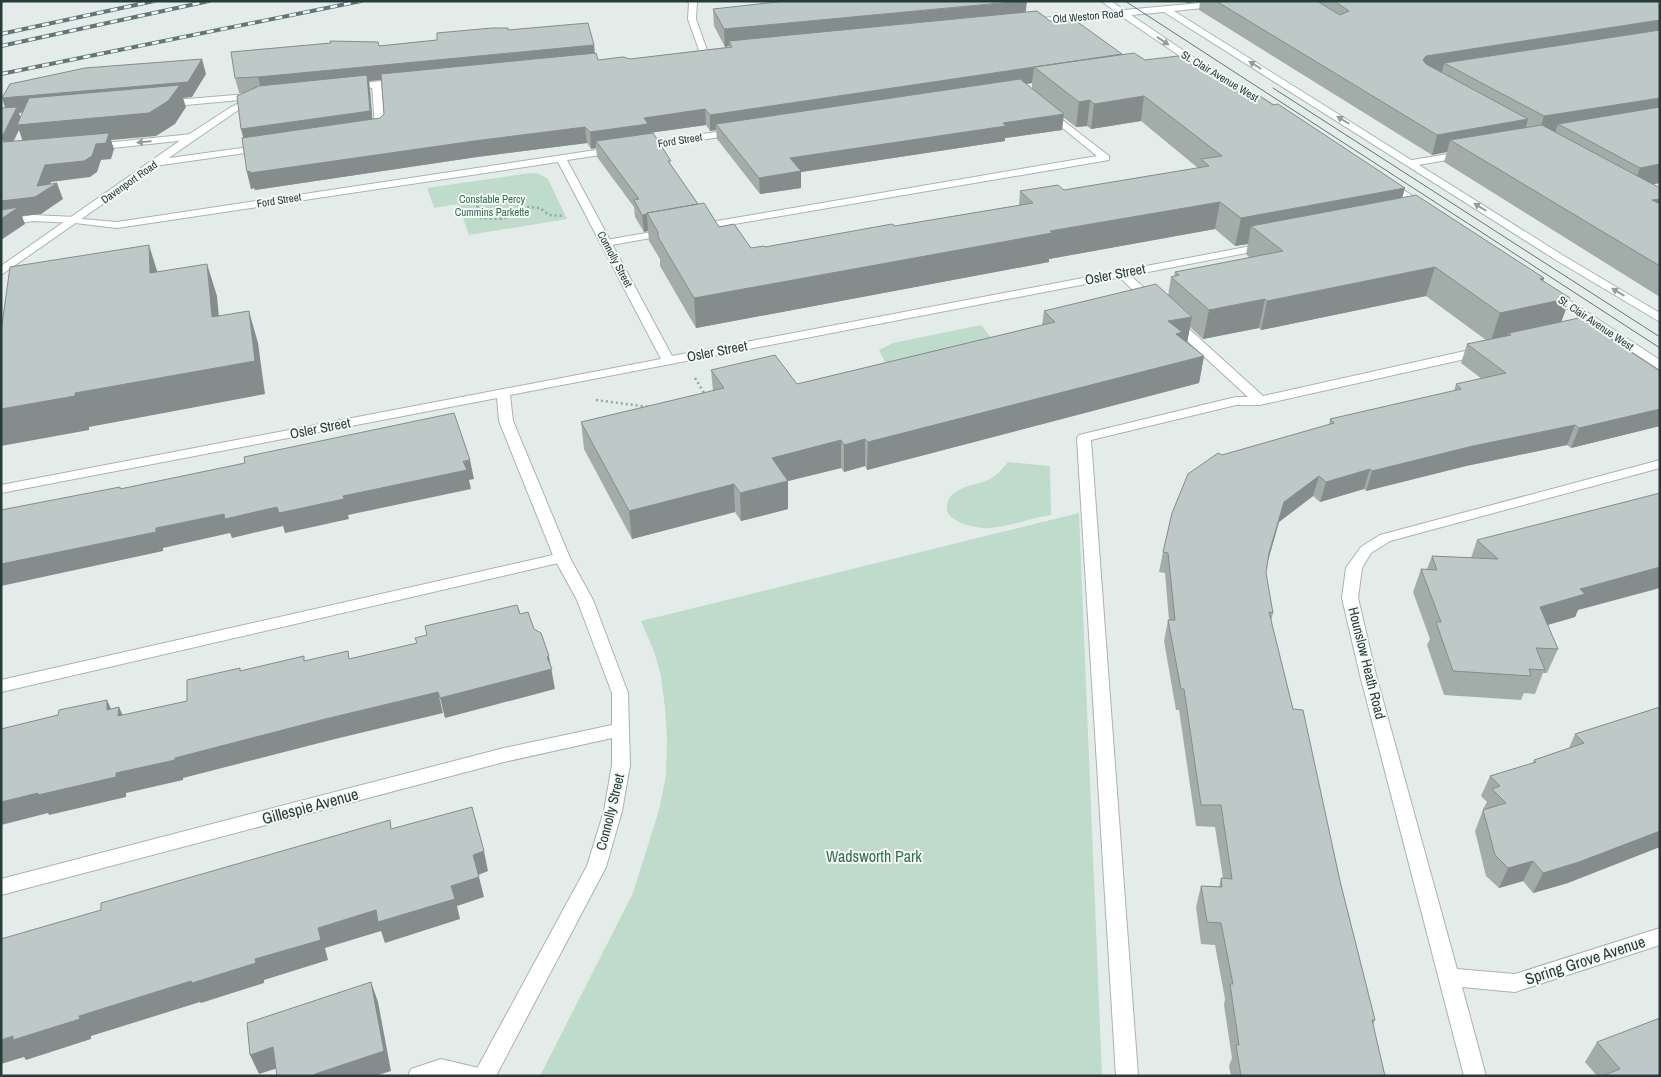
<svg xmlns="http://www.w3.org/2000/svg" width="1661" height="1077" viewBox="0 0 1661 1077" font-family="'Archivo Narrow',sans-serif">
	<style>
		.green { fill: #bfdbcb }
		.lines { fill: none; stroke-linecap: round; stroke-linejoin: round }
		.lane-casing { stroke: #a7b4b2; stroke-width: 2 }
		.street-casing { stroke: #a7b4b2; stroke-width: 2 }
		.secondary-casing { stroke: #a3b6b3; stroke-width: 2 }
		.path { stroke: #88aca7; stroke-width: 2.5; stroke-dasharray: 2 3; stroke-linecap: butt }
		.lane { fill: #fff; fill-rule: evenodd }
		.street { fill: #fff; fill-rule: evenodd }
		.secondary { fill: #fff; fill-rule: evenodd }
		.tram { stroke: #607775; stroke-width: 1 }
		.rail-casing { stroke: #607775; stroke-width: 4 }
		.rail { stroke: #f4f9f7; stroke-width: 2.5; stroke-dasharray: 7; stroke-linecap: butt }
		.wall { fill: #a2adaa; fill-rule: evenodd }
		.shaded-wall { fill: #848d8b; fill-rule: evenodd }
		.building { fill: #bcc9c6; stroke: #848d8b }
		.oneway { fill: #929e9c }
		.labels { text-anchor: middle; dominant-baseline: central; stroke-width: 4; stroke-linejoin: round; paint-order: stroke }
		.far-street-label { font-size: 11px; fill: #253c3a; stroke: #f4f9f7 }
		.far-park-label { font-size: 11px; fill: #336e55; stroke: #f4f9f7 }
		.street-label { font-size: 14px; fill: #253c3a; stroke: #f4f9f7 }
		.near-street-label { font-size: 16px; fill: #253c3a; stroke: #f4f9f7 }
		.near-park-label { font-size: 16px; fill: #336e55; stroke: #f4f9f7 }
	</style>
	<rect width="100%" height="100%" fill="#e4ecea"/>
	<path class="green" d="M530 173 539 174 548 179 567 219 469 235 458 204 434 208 427 188Z
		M981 325 1003 352 887 366 879 350 893 343Z
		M1008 462 1050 466 1051 515C1019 520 993 536 961 523 956 520 949 517 947 511 946 505 948 498 953 494 962 485 980 485 992 478 998 474 1003 468 1008 462Z
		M1079 513 1102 1076H540L633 893 659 810 666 775 667 740 665 708 661 676 654 651 641 621Z"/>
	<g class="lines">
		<defs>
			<path id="lane" d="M687 1H696L697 3 696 19 708 53 707 55H701L700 53 688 19 689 3Z
				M377 82 382 85 385 130 373 135 368 132 375 128 372 85Z
				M1047 108 1109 156V160L699 230 693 227 699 224 1097 156 1044 113V109Z
				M192 134 196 135V139L94 150 89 147 94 144Z
				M263 145 268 148 267 150 155 166 150 163 155 160Z
				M33 215 75 217 80 220 75 223 33 221 1 226V220Z
				M669 229 673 230 675 232 673 234 606 246 600 243 606 240Z
				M1121 270 1125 271 1157 299 1159 302 1157 305H1149L1117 275 1115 273 1117 271Z
				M1173 317 1177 318 1263 396 1483 347 1489 351 1483 355 1260 405H1236L1091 440 1138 1076H1116L1077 438 1079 435 1236 397H1248L1169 324 1167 321Z
				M562 553 567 555 570 558 567 561 1 692V680Z
				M441 1059 483 1069 486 1076H408L411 1069Z"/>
			<path id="street" d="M258 93 261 94V98L164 107 159 104 164 101Z
				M737 129 742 132 740 134 641 149 636 146 641 143Z
				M616 147 620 148V152L567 160 672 356 1267 243 1273 246 1267 249 510 395 513 421 570 558 593 600 628 693 630 765 622 811 606 867 496 1076H473L587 866 604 811 612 765V738L504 762 1 895V879L504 748 612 725V693L577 600 554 558 499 421 497 398 1 493V485L661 359 558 162 117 228 75 223 71 222 70 220 71 218 117 222Z
				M1466 151 1470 152V156L1412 166 1407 163 1412 160Z
				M1660 460V468L1390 541 1371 553 1362 568 1358 598 1376 675 1457 969 1515 974 1660 928V945L1515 992 1462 987 1486 1076H1464L1360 675 1342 598 1346 568 1361 547 1380 535Z"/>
			<path id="secondary" d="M1101 1H1111L1124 10 1222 1H1254L1250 3 1174 11 1564 256 1660 313V322L1556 260 1164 12 1131 15 1199 61 1275 106V110H1269L1193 65 1121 16 1030 25 1026 22 1030 19 1115 11Z
				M402 79 405 80V84L351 90 346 87 351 84Z
				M256 95 259 96V100L237 111 196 139 1 275V266L188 135 231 107Z
				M1386 179 1429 206 1430 208 1429 210H1421L1382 184 1381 182Z
				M1552 289 1660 360V370L1548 296 1546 293 1548 290Z"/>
		</defs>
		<use href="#lane" class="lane-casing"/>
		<use href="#street" class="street-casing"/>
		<use href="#secondary" class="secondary-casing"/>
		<path class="path" d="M482 195 488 196 475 209 479 218 503 219 529 207 540 208 549 215 564 216
			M695 378 706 396
			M596 400 649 407"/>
		<use href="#lane" class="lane"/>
		<use href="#street" class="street"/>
		<use href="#secondary" class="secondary"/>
		<path class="tram" d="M1125 1 1660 348
			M1273 88 1660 337"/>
		<defs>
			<path id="rail" d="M1 34 154 1
				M1 46 209 1
				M1 74 361 1"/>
		</defs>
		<use href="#rail" class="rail-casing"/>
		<use href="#rail" class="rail"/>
	</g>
	<path class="wall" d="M1184 1H1660L1653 185 1660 188V297L1444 162 1447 152 1432 155 1199 10 1200 1 1187 3Z
		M713 9 1026 13 1050 21 1122 54 1145 60 1198 69 1236 89 1273 105 1405 188 1402 198 1544 278 1543 281 1570 298 1561 322 1660 371V426L1571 448 1567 445 1466 466 1366 491 1364 489 1320 502 1313 496 1279 522 1268 561 1266 573 1273 613 1271 621 1293 709 1340 881 1375 1020 1373 1025 1385 1076H1231L1229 1066 1232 1058 1224 1005 1225 999 1215 945 1201 944 1196 907 1201 886 1219 887 1221 878H1223L1215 827 1196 826 1179 710H1176L1164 641 1168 620H1169L1165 573 1159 572 1163 552 1222 455 1329 425 1330 419 1454 391 1456 384 1482 379 1461 363 1467 344 1486 340 1426 296 1261 330 1259 328 1203 339 1190 327 1187 342 1204 356 1199 383 867 470 865 466 844 472 841 468 788 481V509L741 521 735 512 632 539 584 449 581 422 713 391 711 370 797 384 1042 325 1044 311 1168 296 1171 277 1174 276 1175 272 1250 258 1246 254 1248 244 1235 246 1215 229 1049 259V262L696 328 660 266V259L649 241 648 231 644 232 635 217 634 207 597 157 596 148 591 149 587 143 477 157 255 190 254 188 251 189 247 172 243 138 244 93H239L235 78 379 46 437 40 508 30 594 45 595 53 598 60 630 59 729 47V46L725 47 714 26ZM381 80 384 114 380 118 372 119 370 90 369 81ZM1032 83V89L1026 84ZM1063 117 1076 127 1087 126 1091 129 1141 121 1198 168 1064 190 1020 191 1019 205 895 226 765 247 751 248 719 227 698 204 649 133 706 125 710 131 716 130 717 139 760 194 801 188V172L1005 141V138L1062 130Z
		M1477 540 1578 610 1575 617 1547 625 1558 649 1547 673H1543L1535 694 1524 693 1521 700 1444 695 1427 645 1430 639 1413 592 1421 569H1427L1432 556 1471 558Z
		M1660 707 1568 883 1533 893 1523 881 1499 888 1486 876 1475 831 1483 810H1484L1483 809 1487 802 1481 796 1490 776 1532 764 1534 760 1569 748 1575 734Z
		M1597 1042 1660 1076H1597L1585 1062Z"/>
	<path class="shaded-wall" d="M1022 1H1027L1025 18 729 41V46L725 47 724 29Z
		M1187 1H1200L1187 3Z
		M1660 20V37L1444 63 1442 72 1421 75 1423 60 1426 56Z
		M594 45 595 59 369 81 370 90 373 126 245 145 241 129 262 92 258 77Z
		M202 59 206 74 192 97 183 98 186 107 175 124 156 136 111 140 114 149 111 159 101 160 97 172 90 177 51 182 48 189 57 183 63 199 41 214 22 216 25 224 1 240V201L25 148 19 130 8 153 2 137 7 114 2 98ZM170 99 22 122 19 113Z
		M1034 67 1032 83 721 129 716 124V130L710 131V115Z
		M1144 96 1141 121 1091 129 1094 104Z
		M1660 98V116L1558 124 1555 133 1538 136 1544 116Z
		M1090 100 1087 126 1076 127 1079 102Z
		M705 109 706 125 649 133V140L596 141V148L591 149 590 132 644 118Z
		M1064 114 1062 130 1005 138V141L801 172V188L760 194 759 178 790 158 1003 123Z
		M1528 119 1522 139 1450 140 1447 152 1432 155 1437 135Z
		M585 127 587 143 477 157 255 190 254 188 251 189 247 172 474 141Z
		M1660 164V183L1632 189 1640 168Z
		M1405 188 1397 215 1251 226 1248 244 1235 246 1241 218Z
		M1660 199V220L1652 200Z
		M1220 202 1215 229 1049 259V262L696 328 694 298 1050 231Z
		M647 214 648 231 644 232 642 215Z
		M149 245 159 277 150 273Z
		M207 264 217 296 222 350 212 317Z
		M1435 267 1426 296 1261 330 1267 301Z
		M1544 278 1534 306 1570 298 1559 328 1511 335 1509 333 1507 339 1490 343 1500 313 1540 279Z
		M1265 299 1259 328 1203 339 1209 310Z
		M249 311 258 343 265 394 89 427V430L1 446V409L75 393Z
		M1192 317 1187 343 1180 344 1168 321Z
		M1204 356 1199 383 867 470 868 442Z
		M1660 409V426L1571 448 1579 428Z
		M1575 425 1567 445 1466 466 1366 491 1372 471 1473 446Z
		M865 439V466L844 472V445Z
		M841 440V468L788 481V509L741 521 740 493 772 458Z
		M470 460 474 479 469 480 471 489 348 515 349 519 285 533 283 526 232 538 230 533 163 548V551L1 586V564L156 528 224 514 277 507 343 496Z
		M1370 469 1364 489 1320 502 1326 482Z
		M1319 476 1313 496 1279 522 1264 574 1269 553 1284 502Z
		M734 484 735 512 632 539 629 511Z
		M1660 567V588L1578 610 1575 617 1530 630 1540 607 1580 589Z
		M549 656 555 689 445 718 440 698Z
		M438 692 443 713 331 740 183 778V780L126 793V797L49 815 48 813 1 825V802L325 719Z
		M107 700 116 720 107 710Z
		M119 707 128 727 118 716Z
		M1660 831V847L1568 883 1533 893 1543 873Z
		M484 851 488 871 478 875 473 855Z
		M1533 861 1523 881 1499 888 1508 868Z
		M479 877 484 897 457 906 460 919 385 943 381 931 325 948 328 960 264 980V983L201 1003 200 1002 91 1036V1039L26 1060 24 1057 1 1064V1040L79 1016 255 959 318 928Z
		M371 982 378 1002 391 1071 375 1076H315V1074Z
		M273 1047 281 1067 259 1074 250 1055Z"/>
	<path class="building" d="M786 1H1022L724 29 713 9Z
		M1216 1H1317L1340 15 1349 11 1334 1H1660V20L1426 56 1423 60 1426 64 1528 119 1437 135Z
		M1037 11 1050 21 1072 18 1122 54 710 115 705 109 644 118 648 124 590 132 585 127 474 141 250 173V171L247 172 242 138 380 118 384 114 381 74 596 53 598 60 623 57 630 59 732 47 729 41Z
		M588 23 594 45 258 77 235 78 231 52 331 43 330 41 378 42 379 46 437 40V33L492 28H508V30Z
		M1660 30V98L1544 116 1444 63Z
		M1134 53 1145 60 1178 56 1198 69 1204 68 1236 89 1240 88 1253 97 1260 96 1273 105 1278 104 1405 188 1241 218 1220 202 1050 231 1052 233 694 298 658 237V232L647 213 704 203 719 227 734 224 751 248 764 246 765 247 892 224 895 226 1033 203 1020 191 1058 185 1064 190 1209 166 1201 159 1222 156 1144 96 1094 104 1090 100 1079 102 1034 67Z
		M202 59 188 82 2 98 10 84 85 68Z
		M367 75 370 111 241 129 237 96 259 86Z
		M1020 79 1064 114 1003 123 1006 126 790 158 801 171 759 178 716 124Z
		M180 85 168 101 149 113 17 125 29 98Z
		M17 107 2 137 4 142 109 133 106 143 96 144 92 156 84 161 45 165 37 186 57 183 35 197 1 201V108Z
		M1660 107V164L1640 168 1558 124Z
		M1542 125 1660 188V199L1652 200 1660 204V266L1450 140Z
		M653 133 671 161H668L698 204 647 213V214L642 215 634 200 639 199 596 141Z
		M1416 195 1544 278 1540 279 1570 298 1500 313 1435 267 1267 301 1265 299 1209 310 1171 277 1179 275 1175 272 1283 251 1251 226Z
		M19 207 1 219V210Z
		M149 245 150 273 207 264 212 317 249 311 255 361 75 393V396L1 409V332L10 267Z
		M1156 284 1192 317 1168 321 1182 332 1176 334 1204 356 868 442 865 439 844 445 841 440 772 458 788 481 740 493 734 484 629 511 581 422 724 388 711 370 775 355 797 384 1055 322 1044 311Z
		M1579 318 1660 371V409L1579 428 1575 425 1473 446 1372 471 1370 469 1326 482 1319 476 1284 502 1269 553 1266 573 1273 613 1269 612 1293 709 1303 710 1340 881 1375 1020H1372L1385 1076H1241L1236 1045H1239L1230 984H1233L1221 923 1207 922 1201 886 1222 887 1221 878 1232 879 1221 805H1201L1184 689H1181L1168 620H1175L1168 553 1163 552 1172 513 1188 474 1218 453 1222 455 1334 423 1330 419 1461 389 1456 384 1506 373 1467 344 1511 335 1509 333Z
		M454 413 470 460 463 461 467 470 343 496 344 499 279 513 277 507 225 519 224 514 156 528V532L1 564V510L120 487V489L245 463 244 457Z
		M1660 493V567L1580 589 1585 594 1540 607 1558 649 1536 648 1545 670 1529 669 1531 676 1453 671 1436 622H1441L1421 569 1437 570 1432 556 1498 559 1477 540Z
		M517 605 520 614 528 612 534 629 541 633 549 656 547 657 552 669 440 698 438 692 325 719 175 758V760L116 773V777L38 795V793L1 802V729L58 715 59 710 107 700V710L119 707 118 716 187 701V680L240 668V671L304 656V661L348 651 349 659 417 643 415 638 427 635 425 626Z
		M1660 707V831L1579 862 1543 873 1533 861 1508 868 1495 855 1483 810 1506 803 1492 789 1500 786 1490 776 1536 762 1534 760 1584 743 1575 734Z
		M472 807 484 851 473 855 479 877 451 886 455 899 378 922 376 910 318 928 321 940 255 959 256 963 192 983 191 981 79 1016 80 1019 13 1040V1036L1 1040V939L101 910V903L390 820 391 829Z
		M371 982 384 1051 315 1074V1076H277L273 1047 250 1055 247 1023Z
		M1660 1018V1076H1602L1620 1069 1597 1042Z"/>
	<defs><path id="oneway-solid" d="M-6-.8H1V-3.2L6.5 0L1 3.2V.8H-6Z" transform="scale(1.25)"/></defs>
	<g class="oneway">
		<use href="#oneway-solid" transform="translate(1163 41) rotate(34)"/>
		<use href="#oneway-solid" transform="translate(1255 65) rotate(-148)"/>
		<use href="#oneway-solid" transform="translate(1343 120) rotate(-148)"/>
		<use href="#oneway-solid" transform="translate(144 142) rotate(175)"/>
		<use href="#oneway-solid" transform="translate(1480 207) rotate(-148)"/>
		<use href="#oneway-solid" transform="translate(1618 292) rotate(-149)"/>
	</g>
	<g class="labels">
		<g class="far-street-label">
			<text transform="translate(1088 16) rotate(-5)">Old Weston Road</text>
			<text transform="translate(1220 76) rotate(31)">St. Clair Avenue West</text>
			<text transform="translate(680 140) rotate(-9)">Ford Street</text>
			<text transform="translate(129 182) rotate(-35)">Davenport Road</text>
			<text transform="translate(279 200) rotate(-9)">Ford Street</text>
			<text transform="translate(615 259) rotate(62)">Connolly Street</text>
			<text transform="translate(1596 323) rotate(34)">St. Clair Avenue West</text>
		</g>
		<g class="far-park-label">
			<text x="492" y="199">Constable Percy<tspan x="492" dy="13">Cummins Parkette</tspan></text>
		</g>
		<g class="street-label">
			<text transform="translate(1115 274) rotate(-11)">Osler Street</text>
			<text transform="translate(717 351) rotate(-11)">Osler Street</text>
			<text transform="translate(320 428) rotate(-11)">Osler Street</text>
			<text transform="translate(1367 663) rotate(76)">Hounslow Heath Road</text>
			<text transform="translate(610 812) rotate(-76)">Connolly Street</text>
		</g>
		<g class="near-street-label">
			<text transform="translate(310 806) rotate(-15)">Gillespie Avenue</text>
			<text transform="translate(1585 960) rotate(-18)">Spring Grove Avenue</text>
		</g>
		<g class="near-park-label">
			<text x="874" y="856">Wadsworth Park</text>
		</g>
	</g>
	<rect width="1661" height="1077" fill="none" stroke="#253c3a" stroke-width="5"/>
</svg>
